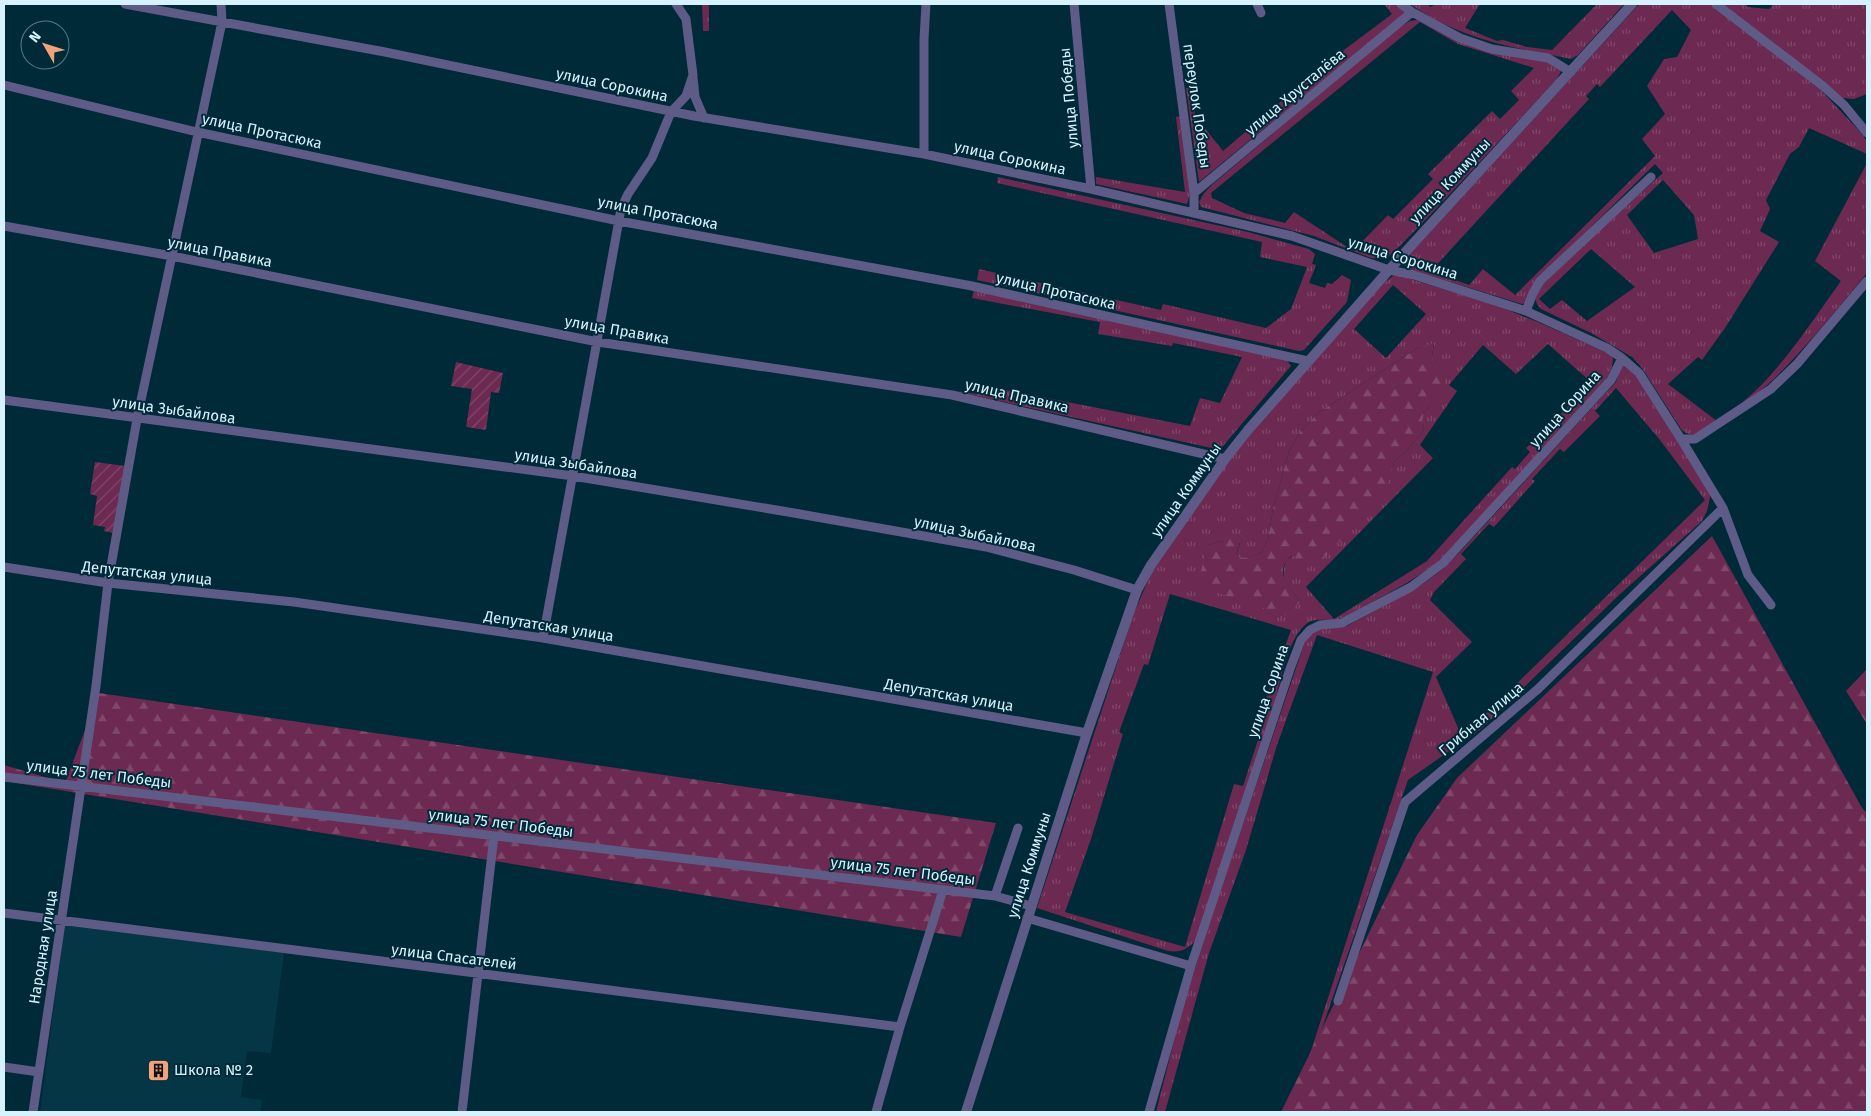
<svg xmlns="http://www.w3.org/2000/svg" width="1871" height="1116" viewBox="0 0 1871 1116" font-family="'Fira Sans',sans-serif">
	<style>
		.built { fill: #043646 }
		.grass { fill: url(#grass-tufts); fill-rule: evenodd }
		.forest { fill: url(#forest-firs) }
		.garden { fill: url(#garden-furrows) }
		.lines { fill: none; stroke-linecap: round; stroke-linejoin: round }
		.minor { stroke: #5e5b87; stroke-width: 9 }
		.tertiary { stroke: #5e5b87; stroke-width: 10 }
		.labels { text-anchor: middle; dominant-baseline: central; stroke-width: 4; stroke-linejoin: round; paint-order: stroke }
		.street-label { font-size: 15px; fill: #d6f2ff; stroke: #002a38 }
		.poi-label { font-size: 15px; fill: #d6f2ff; stroke: #002a38; text-anchor: start }
	</style>
	<defs>
		<pattern id="grass-tufts" width="24" height="20" patternUnits="userSpaceOnUse" patternTransform="scale(1.25)"><rect width="24" height="20" fill="#6c2951"/><path d="M3 7l-1-3M5 7V3M7 7l1-3M15 17l-1-3M17 17v-4M19 17l1-3" fill="none" stroke="#80486b"/></pattern>
		<pattern id="forest-firs" width="22" height="20" patternUnits="userSpaceOnUse" patternTransform="scale(1.25)"><rect width="22" height="20" fill="#6c2951"/><path d="M5 1l3.5 6h-7zM16 11l3.5 6h-7z" fill="#80486b"/></pattern>
		<pattern id="garden-furrows" width="10" height="10" patternUnits="userSpaceOnUse" patternTransform="scale(1.25)"><rect width="10" height="10" fill="#6c2951"/><path d="M-1 1l2-2M0 10L10 0M9 11l2-2" fill="none" stroke="#80486b"/></pattern>
	</defs>
	<rect width="100%" height="100%" fill="#002a38"/>
	<path class="built" d="M65 924 284 953 271 1053 247 1051 241 1097 262 1100 260 1112H40Z"/>
	<path class="grass" d="M702 4H709V31H703Z
		M1384 4C1392 4 1402 3 1405 13L1199 182 1186 88H1193L1195 116 1223 151 1320 68 1392 14Z
		M1410 4H1428L1430 7 1437 4H1480L1465 28 1497 41 1503 40 1527 47 1552 50 1597 4H1624L1578 55 1571 59C1511 47 1462 40 1410 4Z
		M1639 4H1711L1820 89 1863 135 1867 142V154L1809 128 1799 147 1790 154 1766 200 1770 209 1760 231 1779 242 1725 328 1702 360 1698 357 1668 384 1717 421C1705 429 1693 442 1681 429L1642 368 1632 357 1591 333 1541 309C1533 301 1535 297 1540 287L1597 232 1663 173 1655 164 1539 278 1525 303 1522 304 1412 270 1404 265 1410 254ZM1672 10 1691 30 1677 57 1664 59 1647 86 1665 114 1642 139 1655 156 1515 295 1483 269 1469 285 1431 271 1589 99 1586 96 1597 84 1600 87ZM1663 180 1694 215 1698 239 1654 253 1627 215ZM1591 249 1635 287 1587 321 1562 300 1550 309 1539 299Z
		M1721 4H1744L1748 7 1769 9 1774 4H1867V94L1854 99 1842 98Z
		M1417 20 1458 40 1553 63 1562 69 1557 79 1433 212 1392 254 1381 259 1371 258 1314 236 1201 207 1199 202 1204 193 1214 183 1397 29 1410 21ZM1420 22 1458 44 1534 68 1511 91 1519 100 1500 119 1492 111 1428 174 1433 179 1393 219 1388 215 1353 251 1294 212 1285 223 1244 213 1212 198 1211 193Z
		M1182 116 1190 194 1187 204 1096 184V177L1185 192 1176 117Z
		M1867 163V273C1844 301 1821 329 1797 355 1779 374 1762 393 1739 405 1778 375 1812 321 1841 281L1815 261Z
		M998 177 1248 232 1309 249 1315 254 1312 264 1316 265 1309 283 1325 288 1327 283 1332 284 1342 275 1351 280 1347 302 1304 350 1299 351 977 280 979 269 1161 310 1163 304 1266 328 1291 309 1307 267 1260 257 1262 242 997 183Z
		M1393 276H1401L1495 305 1538 322 1610 354 1613 358C1613 370 1607 378 1600 388L1442 558C1419 578 1392 591 1365 606 1357 610 1347 617 1338 619 1326 622 1315 616 1305 625 1286 642 1280 685 1273 709 1247 786 1222 862 1197 939 1188 949 1181 953 1168 951L1037 908 1133 615 1154 567 1227 462 1345 323 1386 281ZM1393 285 1426 314 1386 358 1354 329ZM1434 344 1432 357 1439 366 1444 385 1422 416V424L1424 430 1406 451 1394 462 1390 475 1286 561C1279 581 1288 587 1301 601L1208 545 1223 541 1240 543 1236 556C1245 561 1253 556 1262 552L1268 539 1273 509 1289 451 1300 432 1318 413 1416 349ZM1548 344 1592 383 1526 448 1530 452 1515 469 1512 467 1427 561 1334 619 1306 587 1433 458 1420 445 1457 391 1449 385 1483 345 1516 374ZM1170 594 1291 630 1265 701 1270 703 1243 786 1234 784 1185 947 1065 912 1091 839 1123 734 1119 732 1144 664 1148 665Z
		M974 290 1285 357 1291 366 1223 446 1216 449 977 396 956 391 977 394 980 385 1190 426 1200 398 1220 403 1242 357 1173 343 1172 346 1098 334 1100 322 972 298Z
		M1622 363 1630 367 1711 493 1707 511 1702 521 1619 595 1481 729 1408 780 1311 1060H1308L1433 672 1317 635 1277 745 1246 850 1209 953 1165 1112H1156L1182 1010 1215 906 1307 636 1320 627 1347 626 1420 586 1439 572 1459 553 1610 388 1616 382ZM1616 388 1660 440 1705 500 1462 737 1436 677 1472 642 1430 600 1434 592 1466 559 1461 554 1489 524 1494 527 1535 481 1532 479 1560 449 1564 452 1600 416 1595 411Z"/>
	<path class="forest" d="M1434 343 1432 357C1436 362 1442 368 1444 374 1451 396 1414 407 1424 430L1406 451 1394 462 1386 492 1319 563 1291 556C1273 572 1289 589 1301 601L1288 616 1197 586 1208 545 1223 541 1228 535H1235L1240 542 1236 555C1244 561 1253 556 1262 552L1268 539 1273 509 1289 451 1300 432 1318 413 1416 349Z
		M1712 536 1862 808 1867 813V1112H1281L1417 835 1457 778Z
		M1867 669V724L1846 691Z
		M99 693 996 823 961 937 4 781V765L65 783Z"/>
	<path class="garden" d="M456 362 503 373 499 393 491 392 486 430 466 427 472 389 451 386Z
		M95 462 125 466 113 533 104 531 105 527 93 525 97 496 90 494Z"/>
	<g class="lines">
		<path class="minor" d="M125 4 385 52 694 116 924 154 1091 189 1292 236 1389 270 1414 275 1526 311 1607 348 1622 358 1639 373 1681 439 1723 508 1748 575 1771 605
			M1074 4 1091 189
			M1169 4 1194 193V213
			M1257 4 1261 13
			M1401 4 1412 12 1460 38 1492 49 1548 58 1571 72
			M1716 4 1823 86 1844 105 1867 133
			M693 77 695 97 704 118
			M4 85 197 132 619 221 972 286 1308 361
			M924 154V39L926 4
			M1194 193 1412 12
			M4 226 172 256 598 342 952 395 1225 459
			M1526 311 1533 293 1540 281 1651 177
			M4 400 573 476 794 513 986 547 1074 570 1137 590
			M1681 439H1695L1771 389 1797 364 1867 281
			M4 567 108 583 294 602 543 638 1087 733
			M543 638 621 209 628 194 652 158 671 112 686 96 693 75 686 19 676 4
			M4 777 995 896
			M1018 828 995 896 1031 906
			M4 913 900 1027
			M1027 918 1191 966
			M1338 1001 1405 802 1538 689 1723 508
			M4 1067 39 1072
			M33 1112 96 686 108 583 137 419 222 22 221 4
			M462 1112 494 836
			M876 1112 900 1027 943 890
			M1149 1112 1191 966 1290 669 1301 640 1310 630 1320 625 1342 623 1361 613 1411 587 1443 563 1611 380 1622 358"/>
		<path class="tertiary" d="M966 1112 1087 733 1137 590 1151 565 1225 459 1248 430 1389 270 1632 4"/>
	</g>
	<defs>
		<symbol id="building-square" viewBox="-11 -11 22 22"><rect x="-9" y="-9" width="18" height="18" rx="4" fill="#f1a17b" stroke="#002a38"/><path d="M-4-6H4V6H1V3H-1V6H-4ZM-2.5-4.3h1.7v1.8h-1.7ZM.8-4.3h1.7v1.8H.8ZM-2.5-1h1.7V.8h-1.7ZM.8-1h1.7V.8H.8Z" fill="#111"/></symbol>
	</defs>
	<g fill-rule="evenodd">
		<use href="#building-square" x="146" y="1058" width="25" height="25"/>
	</g>
	<g class="labels">
		<g class="street-label">
			<text transform="translate(612 85) rotate(12)">улица Сорокина</text>
			<text transform="translate(1295 92) rotate(-40)">улица Хрусталёва</text>
			<text transform="translate(1069 98) rotate(-95)">улица Победы</text>
			<text transform="translate(1197 106) rotate(82)">переулок Победы</text>
			<text transform="translate(262 131) rotate(12)">улица Протасюка</text>
			<text transform="translate(1010 158) rotate(12)">улица Сорокина</text>
			<text transform="translate(1450 181) rotate(-47)">улица Коммуны</text>
			<text transform="translate(658 213) rotate(11)">улица Протасюка</text>
			<text transform="translate(220 252) rotate(11)">улица Правика</text>
			<text transform="translate(1403 258) rotate(17)">улица Сорокина</text>
			<text transform="translate(1056 291) rotate(13)">улица Протасюка</text>
			<text transform="translate(617 330) rotate(10)">улица Правика</text>
			<text transform="translate(1017 396) rotate(13)">улица Правика</text>
			<text transform="translate(1565 409) rotate(-48)">улица Сорина</text>
			<text transform="translate(174 410) rotate(8)">улица Зыбайлова</text>
			<text transform="translate(576 464) rotate(9)">улица Зыбайлова</text>
			<text transform="translate(1186 490) rotate(-55)">улица Коммуны</text>
			<text transform="translate(975 534) rotate(12)">улица Зыбайлова</text>
			<text transform="translate(147 573) rotate(6)">Депутатская улица</text>
			<text transform="translate(549 626) rotate(9)">Депутатская улица</text>
			<text transform="translate(1268 691) rotate(-71)">улица Сорина</text>
			<text transform="translate(949 695) rotate(10)">Депутатская улица</text>
			<text transform="translate(1481 719) rotate(-40)">Грибная улица</text>
			<text transform="translate(99 774) rotate(7)">улица 75 лет Победы</text>
			<text transform="translate(501 823) rotate(7)">улица 75 лет Победы</text>
			<text transform="translate(1029 865) rotate(-72)">улица Коммуны</text>
			<text transform="translate(903 871) rotate(7)">улица 75 лет Победы</text>
			<text transform="translate(43 947) rotate(-81)">Народная улица</text>
			<text transform="translate(454 957) rotate(7)">улица Спасателей</text>
		</g>
		<g class="poi-label">
			<text x="174" y="1070">Школа № 2</text>
		</g>
	</g>
	<rect width="1871" height="1116" fill="none" stroke="#d6f2ff" stroke-width="10"/>
	<g transform="translate(45 45) rotate(309)"><circle r="24" fill="#002a38" stroke="#567a88"/>
	<path d="M0-4L9 19L0 12L-9 19Z" fill="#f1a17b"/>
	<text y="-8" font-size="14" font-weight="bold" text-anchor="middle" fill="#d6f2ff">N</text>
	</g>
</svg>
